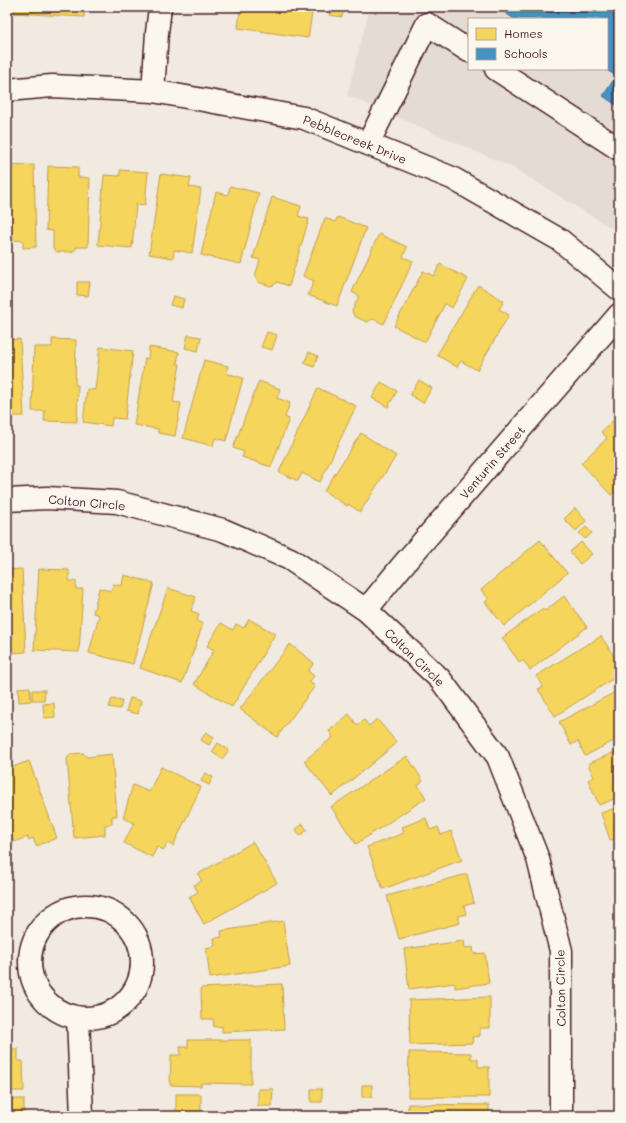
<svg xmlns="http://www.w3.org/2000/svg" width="626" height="1123" viewBox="0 0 626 1123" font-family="Mali,sans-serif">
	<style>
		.built { fill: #e4dbd2; fill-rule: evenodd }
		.homes { fill: #f6d55c; stroke: #c29e4d }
		.schools { fill: #4393c3; stroke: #457095 }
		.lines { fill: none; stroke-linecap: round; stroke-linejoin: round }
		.minor-casing { stroke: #4a1f2b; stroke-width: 25 }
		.minor { stroke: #fbf7ec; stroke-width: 22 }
		.labels { text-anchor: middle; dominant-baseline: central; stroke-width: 4; stroke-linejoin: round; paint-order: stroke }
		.street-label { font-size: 12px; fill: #4a1f2b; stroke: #fbf7ec }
	</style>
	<rect width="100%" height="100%" fill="#f0eae0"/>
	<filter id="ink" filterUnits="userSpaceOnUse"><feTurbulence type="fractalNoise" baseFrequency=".025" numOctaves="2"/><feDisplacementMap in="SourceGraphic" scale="8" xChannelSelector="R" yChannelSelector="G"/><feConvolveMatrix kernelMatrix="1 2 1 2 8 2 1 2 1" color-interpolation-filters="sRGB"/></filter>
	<g filter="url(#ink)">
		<path class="built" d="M370 7H619V233L516 169 347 95ZM469 19H607V69H469Z"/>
		<path class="homes" d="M15 7H85L84 17 14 13Z
			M232 7H313L308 38 238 28 240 11 231 10Z
			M331 7H344L342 17 329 15Z
			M34 165 36 247 23 248V240L7 241V166Z
			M48 166 78 167V177L90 178 88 247H76V249L72 252H57L53 248V231L46 230Z
			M120 170 148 172 145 205 136 204 132 248 98 245 104 175 120 176Z
			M161 174 191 178 189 187 201 189 192 253 174 250 173 258 149 254Z
			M230 186 259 193 241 264 201 255 216 192 228 195Z
			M272 197 301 206 298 216 309 219 289 286 277 282V283L271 286 258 282 255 276 260 260 253 258Z
			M338 217 366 228 337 306 308 295 314 281 303 276 325 218 335 222Z
			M379 234 407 247 403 257 413 261 384 324 373 319 367 322 354 316 352 311 359 296 352 292Z
			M440 264 468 279 452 308 445 304 425 342 394 326 423 271 434 276Z
			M77 282H90L88 296 77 295Z
			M478 285 504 301 499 309 509 315 477 370 461 361 457 367 437 355Z
			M173 296 184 299 182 308 170 305Z
			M267 332 277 335 272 350 261 347Z
			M188 335 201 337 198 351 185 348Z
			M20 339 24 416H12V421L7 422V340Z
			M52 339 76 340 75 385H78L77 422 44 421 45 411H32L34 347H52Z
			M100 347 133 351 125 419 112 418 111 426 83 422 87 389 95 390Z
			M149 347 179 352 177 364H180L173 402 181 403 175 436 158 433V429L134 425 145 358 148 359Z
			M309 352 318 356 314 367 304 363Z
			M204 360 228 366 226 373 243 378 226 441 215 438 213 446 183 438Z
			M419 380 432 388 423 403 410 395Z
			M259 381 280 389 277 398 290 403 285 417 289 419 271 467 242 457 244 452 233 448Z
			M381 382 397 391 388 407 372 398Z
			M318 388 356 406 320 482 302 473 298 481 279 472Z
			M619 415V488L611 495 581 463 607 438 601 432Z
			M361 433 396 456 360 512 348 504 347 506 324 491Z
			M575 508 586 521 576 531 564 519Z
			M586 527 592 533 585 539 579 533Z
			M540 540 567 573 504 626 485 602 489 599 481 590Z
			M581 542 592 554 580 564 570 552Z
			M22 569 26 652 7 653V570Z
			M39 569 69 570V581H76V589H83L79 652 34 650Z
			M124 575 154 583 133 664 89 653 99 615 93 613 99 588 111 591 113 584 122 586Z
			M168 588 196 597 191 611 199 614 197 621 203 624 182 683 140 668Z
			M564 596 587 627 530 670 523 660 520 663 502 638 543 608 545 611Z
			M249 619 275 634 232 707 194 684 214 650 207 646 221 623 233 630 236 624 244 628Z
			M601 636 619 664V675L555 716 538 689 543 687 536 676 589 643V644Z
			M290 644 314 663 308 671 314 676 309 682 315 686 277 737 240 709Z
			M30 687 31 701 19 702 18 688Z
			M32 690H45L44 700H32Z
			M619 690V738L585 756 578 741 571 745 559 722Z
			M130 698 141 701 138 714 126 711Z
			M112 699 122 701 120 709 109 707Z
			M54 703 55 717 44 718 43 704Z
			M349 714 357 725 364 720 369 726 377 719 397 743 332 796 304 761 333 737 329 731Z
			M206 732 214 737 209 745 201 740Z
			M218 743 229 750 222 759 212 752Z
			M619 750V797L599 805 588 780 594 777 588 764Z
			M83 753 87 757 112 754 117 816H112V824L105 825V835L74 838 67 759 70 754Z
			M407 756 423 781 418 785 426 798 356 844 331 807Z
			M29 761 57 838 36 846 33 838 28 840V837L14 842 7 823V777H9L7 769Z
			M161 767 201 787 173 846 167 843 164 850 157 847 152 857 124 843 134 823 123 818 133 785 149 792Z
			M205 773 213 777 209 785 201 781Z
			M619 807V851L615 839 610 840 601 813Z
			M426 818 430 830 438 827 441 835 451 831 462 860 383 889 367 847 404 833 402 827Z
			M303 824 307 830 300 836 296 829Z
			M253 842 277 883 204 924 189 897 198 892 194 885 202 881 198 874Z
			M467 874 474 903 464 906 466 914 458 916 460 923 399 939 387 896Z
			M283 921 290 966 210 978 206 948 215 946 214 938 222 937 221 931Z
			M464 941 465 948 473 947 474 954 485 953 489 983 455 988V983L409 989 404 949Z
			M282 984 284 1029 222 1032V1026L214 1027 213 1019H202L201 988Z
			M490 997V1028H480V1036L472 1037 473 1043 410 1045 409 1000Z
			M188 1040H251V1084L201 1083V1086L170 1085 171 1055H181L180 1047H188Z
			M7 1049H18V1061H23L24 1091H7Z
			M409 1052 471 1053V1059H478V1067H489V1097H408Z
			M362 1085H372V1097H362Z
			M258 1089H273L272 1106H258Z
			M311 1089H322V1102H311Z
			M176 1094H201V1116H176Z
			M7 1099H24V1116H7Z
			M408 1104 489 1105V1116H408Z"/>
		<path class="schools" d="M497 7H619V107L603 96 616 76 605 69H607V19H514Z"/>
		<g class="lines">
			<defs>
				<path id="minor" d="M496 69 619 149
					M7 90 52 86 153 91 304 118 452 178 560 240 619 289
					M153 91 157 33 160 7
					M368 144 427 24 469 51
					M7 500 47 498 117 502 223 530 290 559 366 610 440 679 498 757 538 859 561 951V1116
					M366 610 402 566 619 315
					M30 962a56 56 0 1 1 112 0a56 56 0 1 1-112 0Z
					M78 1018 82 1116"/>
			</defs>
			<use href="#minor" class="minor-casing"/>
			<use href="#minor" class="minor"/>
		</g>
	</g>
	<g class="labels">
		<g class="street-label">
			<text transform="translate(355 139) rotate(22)">Pebblecreek Drive</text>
			<text transform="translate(492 462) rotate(-49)">Venturin Street</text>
			<text transform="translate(87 502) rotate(5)">Colton Circle</text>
			<text transform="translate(415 657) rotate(44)">Colton Circle</text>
			<text transform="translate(560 988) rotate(-91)">Colton Circle</text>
		</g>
	</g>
	<rect width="626" height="1123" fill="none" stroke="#fbf7ec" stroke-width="24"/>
	<rect x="12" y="12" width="602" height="1099" fill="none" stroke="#4a1f2b" stroke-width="1.5" filter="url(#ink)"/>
	<rect x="468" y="18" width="140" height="52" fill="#fbf7ec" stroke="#b4a19f"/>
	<rect x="476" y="28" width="20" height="12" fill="#f6d55c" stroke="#b4a19f"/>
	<text x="504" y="38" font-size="12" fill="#4a1f2b">Homes</text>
	<rect x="476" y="48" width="20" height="12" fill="#4393c3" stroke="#b4a19f"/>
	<text x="504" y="58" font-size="12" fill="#4a1f2b">Schools</text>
</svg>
